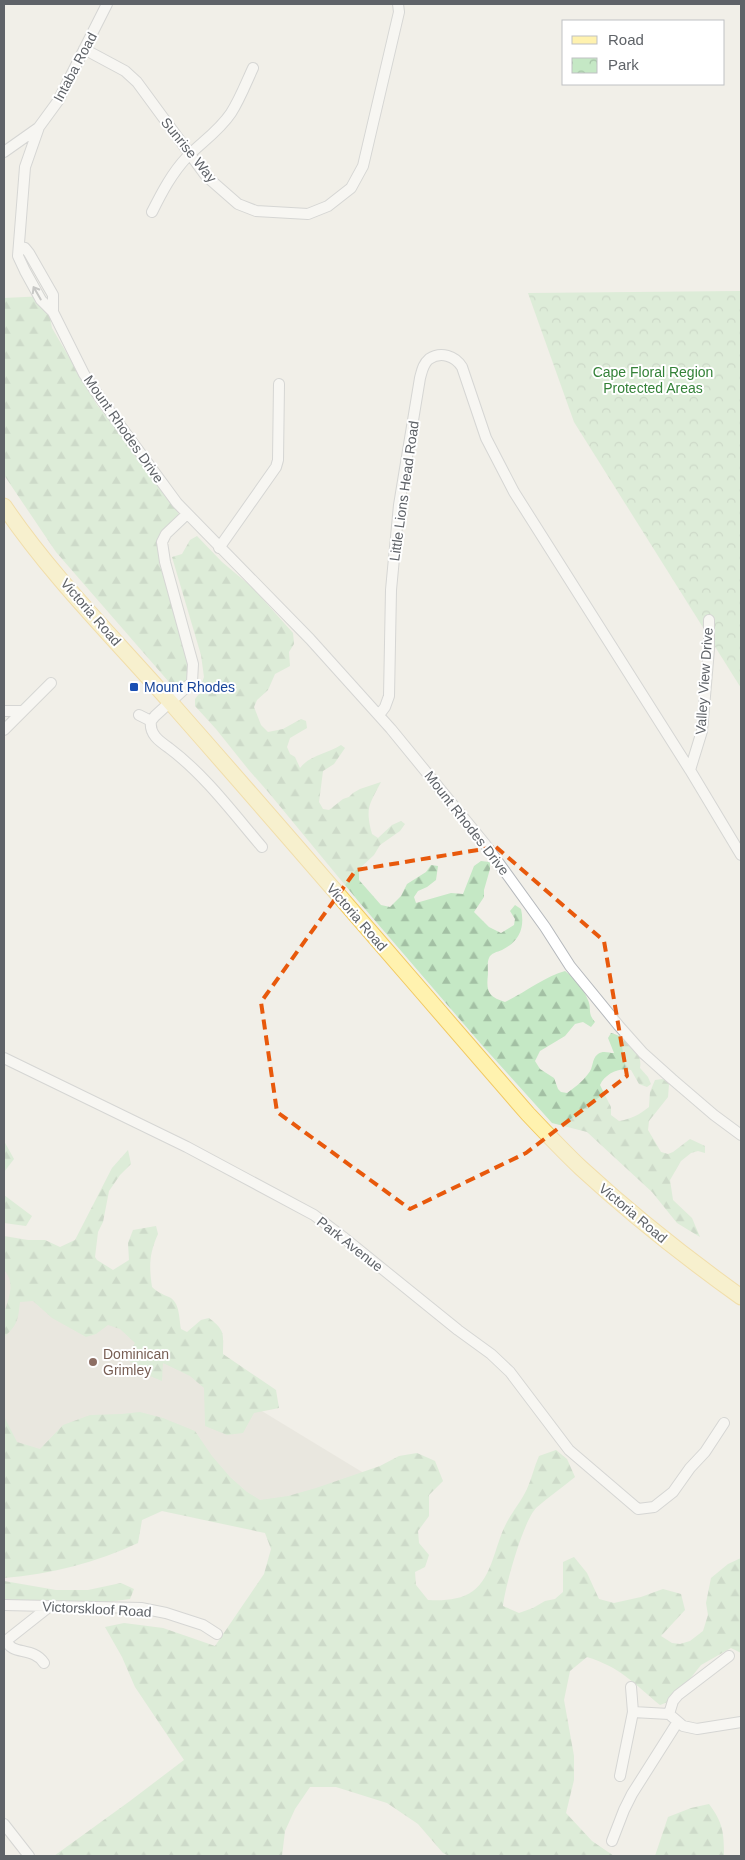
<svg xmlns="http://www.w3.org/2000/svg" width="745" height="1860" viewBox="0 0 745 1860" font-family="Arial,sans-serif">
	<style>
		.education { fill: #e1ded6 }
		.forest { fill: url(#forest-firs) }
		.park { fill: url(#park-crowns) }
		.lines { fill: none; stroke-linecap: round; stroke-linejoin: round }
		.minor-casing { stroke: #b5b8bc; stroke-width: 12 }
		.primary-casing { stroke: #f2c960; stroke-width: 17 }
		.minor { stroke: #fff; stroke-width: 10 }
		.primary { stroke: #fff2af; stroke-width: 15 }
		.oneway { stroke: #979a9d }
		.marked { fill: none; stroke: #e8590c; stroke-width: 4; stroke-dasharray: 10 6; stroke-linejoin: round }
		.transit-dot { fill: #1a4fb4; stroke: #fff; stroke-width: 2 }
		.education-dot { fill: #8d6e63; stroke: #fff; stroke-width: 2 }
		.labels { text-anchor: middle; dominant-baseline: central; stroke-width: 4; stroke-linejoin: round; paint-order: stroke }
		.street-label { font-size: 14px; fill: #5f6368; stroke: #fff }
		.park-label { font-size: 14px; fill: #348238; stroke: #fff }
		.transit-label { font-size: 14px; fill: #164399; stroke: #fff; text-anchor: start }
		.education-label { font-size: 14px; fill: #785e54; stroke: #fff; text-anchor: start }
	</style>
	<defs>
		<pattern id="forest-firs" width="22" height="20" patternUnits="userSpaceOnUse" patternTransform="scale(1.25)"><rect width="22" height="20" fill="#c5e8c5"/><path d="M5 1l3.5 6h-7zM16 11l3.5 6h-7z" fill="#a3c0a4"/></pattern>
		<pattern id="park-crowns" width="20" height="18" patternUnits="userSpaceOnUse" patternTransform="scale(1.25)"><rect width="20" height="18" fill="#c5e8c5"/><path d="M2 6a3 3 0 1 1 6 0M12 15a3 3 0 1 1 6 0" fill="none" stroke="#a3c0a4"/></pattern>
	</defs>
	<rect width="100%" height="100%" fill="#f1efe8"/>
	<path class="education" d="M4 1254 10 1258 395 1492 261 1525 4 1466Z"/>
	<path class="forest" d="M46 296 52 328 97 405 121 434 179 514 159 536V563L175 607 189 661 190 678 179 687 169 682 56 552 4 475V298Z
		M197 536 222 562 253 588 293 633 294 644 289 652 290 666 275 674 268 690 257 700 254 707 261 725 268 732 283 729 301 719 306 721 307 728 290 738 287 747 290 754 295 757 300 768C310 755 327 754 341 745L345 748 334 764 323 771 319 802 323 809 329 810 343 799 349 797 353 793 360 789 381 782C369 805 365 808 372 834L378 838 392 825 401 821 405 824 400 831 380 845 374 855 359 869V880L381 905 390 907 401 896 407 884 426 872 431 865 438 866 436 880 427 887 418 891 414 897 416 903 451 893 463 894 474 866 481 861 490 862V869L484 890V897L474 912 489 927 501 933 514 925 515 919 510 911 515 905 521 909C525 927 520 941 502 950 497 952 491 953 489 958 487 962 488 969 488 974 486 991 488 997 505 1002 524 993 546 976 565 971 574 978 584 989 588 1000 592 1009 587 1013 595 1022L591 1027 583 1022 575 1024 565 1036 540 1051 535 1061 540 1069 554 1078 558 1089 561 1092 567 1093C574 1088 582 1082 588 1074 594 1068 591 1059 598 1054 603 1050 609 1053 614 1053L608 1038 611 1033C627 1037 643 1051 640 1068L648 1077 651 1084 647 1087 639 1084 631 1070C619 1067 605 1074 600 1085L611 1107V1115L619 1121C631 1119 639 1115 649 1107L650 1092 655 1080 663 1079 669 1084 668 1097 649 1121 648 1130 661 1152 668 1154 673 1152 690 1139 705 1146V1153L698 1151 691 1153 681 1161 670 1180 673 1200 692 1218 700 1237 677 1223 652 1192 587 1132 552 1123 481 1044 359 902 269 793 248 769 216 729 195 706V699L199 694V691L204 677 201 655 172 557 182 554 190 540Z
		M4 1141 14 1159 4 1172Z
		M128 1150 131 1164 120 1175 109 1191 103 1222 98 1232 95 1257 97 1260 113 1270 129 1260 128 1243 133 1230 156 1226 158 1234C149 1254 149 1266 152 1287 157 1292 162 1294 169 1297 180 1302 179 1319 181 1329L187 1332 201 1320 209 1318C226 1331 223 1334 223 1354L276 1390 279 1408 254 1413 243 1433 227 1435 205 1426 204 1388 190 1376 163 1363 162 1381 145 1374 126 1358 135 1343 120 1329 108 1325 96 1334 86 1337 52 1318 33 1301 20 1302C18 1319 18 1325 4 1337 4 1330 3 1323 4 1316 7 1299 17 1285 4 1270V1236L28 1240H45L60 1247 75 1240 112 1168Z
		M4 1195 32 1216 26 1226 4 1223Z
		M140 1412 163 1418 195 1431 212 1456 230 1477 247 1492 260 1500 288 1496 316 1488 380 1466 399 1456 417 1453 435 1461 443 1481 429 1495V1516L418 1531 419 1543 429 1555 425 1567 415 1572 416 1585 428 1600C443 1601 461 1600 473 1591 492 1577 495 1546 505 1526 511 1513 521 1502 527 1489 532 1478 534 1467 539 1456L556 1450 567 1459 575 1477C563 1487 548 1497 536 1508 523 1522 505 1586 503 1606L519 1613 533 1608 545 1601 555 1599 563 1592V1562L574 1557 587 1573 599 1599 614 1603 641 1597 663 1589 681 1594 685 1610 661 1636 672 1643 680 1644 690 1641 703 1631 708 1615 706 1603 711 1578 728 1564 741 1558V1653L731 1648 701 1665 673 1700 660 1705C633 1683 622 1668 587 1657L570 1671 564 1700 574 1756V1780L566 1813 592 1841 614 1856H449L443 1853 418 1824 387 1803 336 1787H310L295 1809 285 1831 282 1856H54L130 1801 184 1760 135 1687 122 1657 105 1627 124 1623 163 1628 215 1646 264 1574 271 1549 265 1533 162 1511 142 1520 138 1543C96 1563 50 1574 4 1578V1419L5 1418 17 1442 40 1449 63 1425 90 1415 121 1414Z
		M4 1581 56 1590H88L121 1583 134 1589 130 1599 93 1604 4 1603Z
		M709 1804C723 1823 724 1832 724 1856H655L668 1817 691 1808Z"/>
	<path class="park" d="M741 291V688L574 422 528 293Z"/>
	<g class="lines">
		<defs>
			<path id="minor" d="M107 4 58 101 39 127 25 167 18 256 25 271 41 300 53 312 84 374 100 398 177 503 310 639 391 729 485 844 545 927 570 966 619 1026 643 1053 672 1079 714 1115 741 1135
				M84 49 125 71 137 82 206 176 238 204 256 211 308 214 328 206 351 188 363 166 399 12 398 4
				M4 152 38 128
				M152 212C162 192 172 173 187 157 202 142 219 131 231 113 240 99 246 83 253 68
				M20 247 25 248 29 253 53 295V312
				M187 514 166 534 162 542 165 562 193 664 192 682 155 716 151 721C149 734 159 741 169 748 205 775 233 813 262 847
				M219 548 276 467 278 460 279 384
				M4 711H22
				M139 715 151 721
				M379 715 385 707 389 696 391 590 399 505 420 378C422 371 423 364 429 359 441 351 455 356 462 367L486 438 514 492 690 770 741 855
				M4 730 51 683
				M690 770 702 731 709 649V620
				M4 1058 187 1147 314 1215 343 1237 458 1330 491 1354 510 1372 569 1450 638 1509 654 1507 673 1492 690 1468 705 1452 724 1423
				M4 1605 141 1608 166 1613 203 1625 217 1634
				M44 1663C33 1646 10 1656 7 1640L50 1606
				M633 1712 669 1714 683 1726 697 1729 741 1722
				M669 1714 673 1701 678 1695 729 1656
				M620 1776 633 1712 631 1687
				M4 1824 29 1856
				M612 1841 624 1810 632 1794 677 1723"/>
			<path id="primary" d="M4 506C52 577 114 638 171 703 291 839 409 977 528 1114 545 1132 563 1151 581 1168 632 1215 685 1257 741 1297"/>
		</defs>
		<use href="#minor" class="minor-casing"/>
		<use href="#primary" class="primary-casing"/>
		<use href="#minor" class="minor"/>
		<use href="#primary" class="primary"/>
	</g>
	<defs><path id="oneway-shaft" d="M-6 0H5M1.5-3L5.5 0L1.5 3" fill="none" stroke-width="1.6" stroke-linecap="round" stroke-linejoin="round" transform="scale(1.25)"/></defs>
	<use class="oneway" href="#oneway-shaft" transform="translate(37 293) rotate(-120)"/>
	<path d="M0 0H745V1860H0ZM496 847 604 941 627 1076 526 1153 410 1209 277 1112 261 1002 356 870Z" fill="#f1efe8" fill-opacity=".55" fill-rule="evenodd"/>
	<path class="marked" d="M496 847 604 941 627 1076 526 1153 410 1209 277 1112 261 1002 356 870Z"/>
	<rect class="transit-dot" x="129" y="682" width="10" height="10" rx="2.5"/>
	<circle class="education-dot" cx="93" cy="1362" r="5"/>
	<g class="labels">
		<g class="street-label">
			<text transform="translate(75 67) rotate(-62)">Intaba Road</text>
			<text transform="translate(189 150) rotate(51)">Sunrise Way</text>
			<text transform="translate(124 429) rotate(55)">Mount Rhodes Drive</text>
			<text transform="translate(404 491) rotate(-82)">Little Lions Head Road</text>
			<text transform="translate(91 612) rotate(49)">Victoria Road</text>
			<text transform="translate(704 681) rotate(-86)">Valley View Drive</text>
			<text transform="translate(467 823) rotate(52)">Mount Rhodes Drive</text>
			<text transform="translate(357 917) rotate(49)">Victoria Road</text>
			<text transform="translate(633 1213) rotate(40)">Victoria Road</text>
			<text transform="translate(350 1244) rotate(38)">Park Avenue</text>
			<text transform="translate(97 1609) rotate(3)">Victorskloof Road</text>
		</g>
		<g class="park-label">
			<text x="653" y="372">Cape Floral Region<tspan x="653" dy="16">Protected Areas</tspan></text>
		</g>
		<g class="transit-label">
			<text x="144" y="687">Mount Rhodes</text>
		</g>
		<g class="education-label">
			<text x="103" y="1354">Dominican<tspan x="103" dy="16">Grimley</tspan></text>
		</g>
	</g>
	<rect width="745" height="1860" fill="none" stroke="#5f6368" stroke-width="10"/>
	<rect x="562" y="20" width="162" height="65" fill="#ffffff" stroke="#bfc1c3"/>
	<rect x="572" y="36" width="25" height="8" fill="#fff2af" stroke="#bfc1c3"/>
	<text x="608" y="45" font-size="15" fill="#5f6368">Road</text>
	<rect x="572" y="58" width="25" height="15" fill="url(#park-crowns)" stroke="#bfc1c3"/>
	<text x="608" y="70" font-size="15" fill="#5f6368">Park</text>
</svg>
